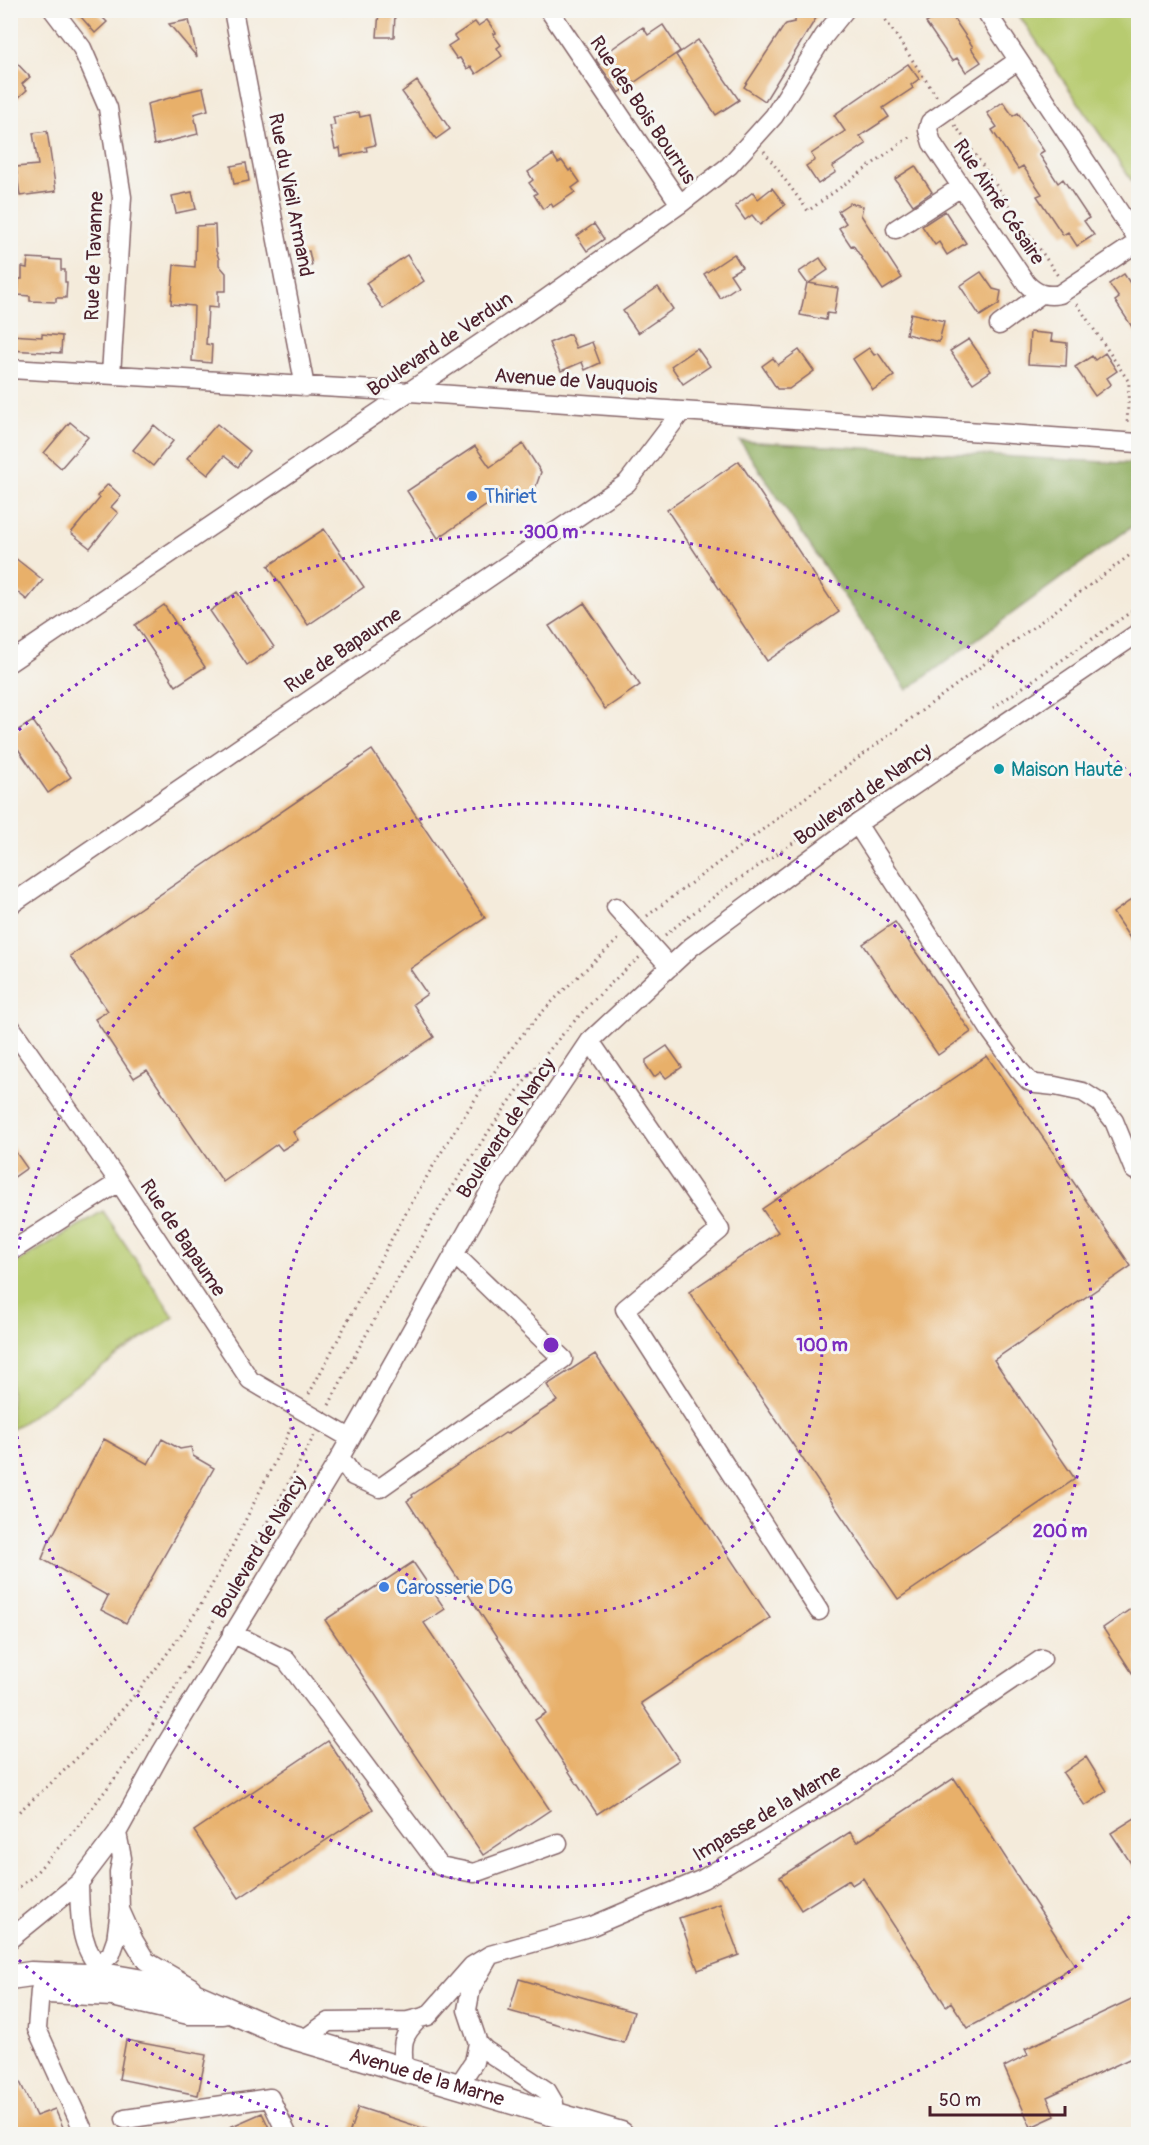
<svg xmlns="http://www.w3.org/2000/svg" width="1149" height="2145" viewBox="0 0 1149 2145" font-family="Pangolin,sans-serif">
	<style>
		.green { fill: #b7cb6f; stroke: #80754d; stroke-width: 1.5 }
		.forest { fill: #91af62; stroke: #6e6746; stroke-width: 1.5 }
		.building { fill: #e8b06a }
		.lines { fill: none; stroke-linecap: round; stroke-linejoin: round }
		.minor-casing { stroke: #866669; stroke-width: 21 }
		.major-casing { stroke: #866669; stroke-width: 27 }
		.path { stroke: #866669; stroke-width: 3; stroke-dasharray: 1.5 4.5; stroke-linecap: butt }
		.minor { stroke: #fff; stroke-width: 18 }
		.major { stroke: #fff; stroke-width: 24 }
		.ring { fill: none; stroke: #7b2cbf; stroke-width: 3; stroke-dasharray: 3 6 }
		.shop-dot { fill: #3f7fe0; stroke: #f6f6f2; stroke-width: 2 }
		.culture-dot { fill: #0f9aa8; stroke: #f6f6f2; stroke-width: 2 }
		.labels { text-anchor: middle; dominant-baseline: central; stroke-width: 6; stroke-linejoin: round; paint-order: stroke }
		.street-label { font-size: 20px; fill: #4a1f2b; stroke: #f6f6f2 }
		.shop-label { font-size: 20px; fill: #366cbe; stroke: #f6f6f2; text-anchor: start }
		.culture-label { font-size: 20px; fill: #0d838f; stroke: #f6f6f2; text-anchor: start }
		.centre { fill: #7b2cbf; stroke: #f6f6f2; stroke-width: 3 }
		.ring-label { font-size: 18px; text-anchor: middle; font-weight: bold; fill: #7b2cbf; stroke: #f6f6f2; stroke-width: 6; stroke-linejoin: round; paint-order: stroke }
	</style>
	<rect width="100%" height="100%" fill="#f6f6f2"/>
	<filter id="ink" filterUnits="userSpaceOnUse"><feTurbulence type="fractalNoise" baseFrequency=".0167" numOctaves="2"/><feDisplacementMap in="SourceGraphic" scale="12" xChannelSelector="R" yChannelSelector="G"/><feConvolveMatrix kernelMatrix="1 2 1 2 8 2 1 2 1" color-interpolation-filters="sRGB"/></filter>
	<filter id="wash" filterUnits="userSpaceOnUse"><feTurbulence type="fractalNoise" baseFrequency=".008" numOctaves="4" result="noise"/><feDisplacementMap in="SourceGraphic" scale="24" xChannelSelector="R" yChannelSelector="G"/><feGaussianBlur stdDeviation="1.35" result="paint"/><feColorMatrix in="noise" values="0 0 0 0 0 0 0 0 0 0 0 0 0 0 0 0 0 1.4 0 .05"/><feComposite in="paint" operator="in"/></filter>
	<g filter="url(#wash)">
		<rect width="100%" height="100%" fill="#f4ebdb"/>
		<path class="green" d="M1016 11H1138V190Z
			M103 1211 174 1317 11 1430V1266Z"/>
		<path class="forest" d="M740 441 1138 464V522L907 690Z"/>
		<g id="blocks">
			<path class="building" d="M75 10 96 11 107 22 95 33Z
				M796 10H821L765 101 744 87 784 26 786 24 795 22Z
				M924 10H948L973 47 971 48 981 62 966 72 957 58 952 61 926 23 931 20Z
				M379 11 395 12 394 37H377Z
				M189 20 197 57 169 24Z
				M487 20 496 33 493 34 501 45 497 48 502 56 476 74 471 66 467 69 460 58 457 59 448 46 457 40 454 36 475 22 478 26Z
				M663 25 680 51 619 93 596 60 643 27 648 35Z
				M698 40 739 100 716 115 676 55Z
				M10 56 30 77 22 84 27 90 10 105Z
				M908 64 919 79 911 85 913 88 883 108 889 117 860 136 866 144 832 167 836 172 818 184 806 166 815 160 811 154 845 131 834 115Z
				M417 81 450 129 436 139 402 92Z
				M203 88 208 110 194 114 198 134 154 145 147 104 181 95V93Z
				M1003 102 1013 116 1018 113 1044 151 1039 154 1058 183 1063 179 1089 218 1084 221 1094 235 1077 246 1068 232 1063 235 1037 196 1042 194 1023 166 1018 169 992 130 997 127 987 113Z
				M359 112 360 117 369 115 375 145 366 147 367 151 341 156 340 148 335 149 330 126 335 125 333 117Z
				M47 131 56 191 20 196 16 167 38 165 33 133Z
				M553 155 558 163 562 161 569 171 571 169 580 182 572 188 575 192 553 207 551 203 543 209 534 195 537 193 529 183 533 180 528 172Z
				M246 163 249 181 234 184 231 166Z
				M915 166 932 192 913 205 895 179Z
				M772 188 785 205 760 225 752 215 745 220 735 206 753 192 758 199Z
				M192 192 196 209 176 213 172 196Z
				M850 203 863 206 861 215 902 278 883 290 853 245 851 246 839 228 846 223 838 211Z
				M945 211 966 243 947 255 939 242 935 245 922 226Z
				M594 224 604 239 587 251 577 236Z
				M215 225 216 251 219 259V265L226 273V291H218V308L208 307 206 344 212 345 211 363 192 361 194 306 171 304 174 265 195 267 196 226Z
				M309 251 312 265 298 268 296 253Z
				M734 254 742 267 730 274 738 286 720 298 704 274Z
				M407 255 424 281 383 309 366 283Z
				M28 258 61 260V270H65V282H67L66 298H56V302L30 301V296L18 295 19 279H22V267L27 268Z
				M820 258 828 270 809 283 838 288 834 314 827 313 826 320 800 315 807 283 799 272Z
				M981 272 993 289 1001 291 999 304 980 316 960 286Z
				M1124 274 1138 295V336L1115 301 1119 298 1109 284Z
				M658 287 673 309 638 333 623 311Z
				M911 313 944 321 939 342 906 334Z
				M1030 332 1052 334 1051 341 1067 343 1066 366 1028 364Z
				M42 334 62 336 61 353 10 350V335L42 337Z
				M570 334 576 348 592 342 600 363 585 370 582 362 561 371 549 343Z
				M969 339 991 371 973 383 950 351Z
				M697 348 710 366 683 384 671 366Z
				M869 348 874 355 878 353 894 376 873 390 853 359Z
				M799 350 814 371 789 389H777L762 366 773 358 778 365Z
				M1105 353 1117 371 1107 378 1111 384 1095 396 1075 367 1092 356 1095 360Z
				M70 422 88 437 61 468 44 453Z
				M217 424 250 451 238 467 224 456 208 475 187 458Z
				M154 425 173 441 153 466 133 450Z
				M523 444 541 472 535 489 513 503 505 493 438 538 407 491 475 446 490 467Z
				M739 461 839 612 767 661 667 510Z
				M108 484 121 496 111 507 118 513 90 548 71 533 100 498 97 496Z
				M324 529 364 587 308 625 268 566Z
				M10 554 43 580 27 600 10 586Z
				M237 592 274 647 247 665 210 611Z
				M584 603 640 685 605 709 549 626Z
				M164 605 205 667 176 686 135 625Z
				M33 721 71 777 48 793 10 737V735Z
				M372 750 485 918 410 969 427 994 413 1004 434 1037 293 1132 298 1140 282 1150 277 1144 223 1182 147 1070 134 1078 95 1019 108 1011 70 956Z
				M1138 895V950L1113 913Z
				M895 922 971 1032 938 1055 863 944Z
				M667 1046 682 1067 666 1078 661 1072 654 1077 646 1065V1060Z
				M987 1056 1131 1266 994 1360 1075 1479 898 1599 689 1292 778 1232 762 1209Z
				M10 1144 27 1168 10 1180Z
				M595 1354 770 1618 641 1703 679 1760 597 1814 535 1720 546 1713 407 1501 413 1497 412 1495 505 1433 507 1434 557 1401 547 1385Z
				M104 1439 148 1464 162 1439 180 1449 191 1447 193 1456 214 1468 126 1623 101 1610 108 1596 42 1559 48 1544Z
				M413 1562 445 1609 424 1623 550 1810 483 1855 325 1620Z
				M1138 1604V1682L1103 1628Z
				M328 1741 373 1809 239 1898 194 1831Z
				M1086 1757 1107 1791 1085 1806 1063 1773Z
				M954 1778 1075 1965 1023 1998 968 2028 951 2002 946 2006 863 1878 852 1885 849 1880 801 1910 780 1877 850 1832 857 1842Z
				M1138 1816V1874L1111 1833Z
				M720 1904 739 1955 698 1970 679 1918Z
				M519 1979 634 2012 624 2043 509 2011Z
				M1138 1996V2055L1047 2097 1055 2116 1031 2127 1004 2067 1028 2055 1025 2049Z
				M126 2040 206 2055 198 2095 119 2079Z
				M10 2061 36 2116 55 2109 66 2134H10Z
				M358 2107 435 2132 434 2134H349Z
				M262 2113 272 2134H214Z"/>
		</g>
	</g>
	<g filter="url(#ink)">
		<use href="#blocks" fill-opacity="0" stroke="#866669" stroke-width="1.5"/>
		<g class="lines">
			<defs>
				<path id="minor" d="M53 10 82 48 108 108 122 197 111 375
					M233 10 305 387
					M549 10 680 204
					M985 10 1138 240
					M1017 61 930 122 928 130 932 143 1026 283C1036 294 1046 297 1060 294L1138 242
					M896 229 961 187
					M999 325 1041 294
					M10 369 410 392 1138 443
					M10 662 543 301 680 204 729 166 774 116 824 36 845 10
					M857 824 990 1030 1019 1070 1029 1081 1036 1084 1055 1086 1083 1092 1100 1103 1114 1121 1134 1170
					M10 905 627 483 682 411
					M616 907 670 967
					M10 1026 119 1182 250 1380 350 1438
					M590 1041 720 1230 625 1309 819 1611
					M10 1252 119 1182
					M340 1457 353 1476 380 1488 563 1359 454 1254
					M232 1633 286 1660 440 1866 474 1873 558 1843
					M79 1883C80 1913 78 1952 106 1972
					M121 1912 134 1941 146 1961 191 1987
					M10 1939 79 1883 117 1833 161 1753 335 1466 494 1184 590 1041 691 947 857 824 1138 633
					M490 1955 592 1926 703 1879 841 1795 1042 1659
					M81 1981 111 1954 116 1940 120 1910 119 1872 122 1858 117 1833
					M40 1990 37 2029 85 2134
					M303 2040 328 2022 408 2021 428 2016 472 1966 490 1955 471 1988 467 2010 478 2043 485 2050 547 2091 554 2103 552 2114
					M404 2070C402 2045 400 2037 419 2019
					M458 2086 474 2062 478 2043
					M125 2119 270 2098 287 2134"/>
				<g id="major">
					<path id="s1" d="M10 1977 31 1974 114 1977 178 1988 283 2034 621 2134"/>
					<path d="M47 1991 113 1994 189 2012H223"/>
				</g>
			</defs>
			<use href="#minor" class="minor-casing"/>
			<use href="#major" class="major-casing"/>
			<path class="path" d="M879 10 937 97
				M955 125 1058 276
				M764 151 808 211 912 135
				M1077 304 1129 382 1127 425
				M993 708 1138 607
				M647 916 1138 549
				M665 935 724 889 838 813
				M309 1394C373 1275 432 1152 515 1044 546 1004 584 971 621 937
				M329 1405C358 1347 391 1290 424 1234 485 1132 549 1035 640 957
				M10 1819C82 1759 147 1688 198 1609 216 1580 231 1548 247 1517 262 1486 279 1455 293 1423
				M10 1894 31 1878 79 1825 141 1744 196 1653 314 1436"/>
			<use href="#minor" class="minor"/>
			<use href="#major" class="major"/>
		</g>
	</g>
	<g class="ring">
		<circle cx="551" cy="1345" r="271"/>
		<path d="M11 1302A542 542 0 1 1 11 1388"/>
		<path d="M1136 1910A813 813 0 0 1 748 2134M354 2134A813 813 0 0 1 12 1954M12 736A813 813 0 0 1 1136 780"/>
	</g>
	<g class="shop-dot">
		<circle cx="472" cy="496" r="6"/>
		<circle cx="384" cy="1587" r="6"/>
	</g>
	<circle class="culture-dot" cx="999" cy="769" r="6"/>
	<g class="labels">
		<g class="street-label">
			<text transform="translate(643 110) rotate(56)">Rue des Bois Bourrus</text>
			<text transform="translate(291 195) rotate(79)">Rue du Vieil Armand</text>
			<text transform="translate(999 202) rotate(56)">Rue Aimé Césaire</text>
			<text transform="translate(94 256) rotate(-88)">Rue de Tavanne</text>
			<text transform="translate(440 344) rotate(-34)">Boulevard de Verdun</text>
			<text transform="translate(576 381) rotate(4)">Avenue de Vauquois</text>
			<text transform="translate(343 650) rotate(-34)">Rue de Bapaume</text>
			<text transform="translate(863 794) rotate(-35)">Boulevard de Nancy</text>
			<text transform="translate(506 1128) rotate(-57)">Boulevard de Nancy</text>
			<text transform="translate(183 1238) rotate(56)">Rue de Bapaume</text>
			<text transform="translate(259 1547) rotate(-59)">Boulevard de Nancy</text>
			<text transform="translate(767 1813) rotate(-31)">Impasse de la Marne</text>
			<text stroke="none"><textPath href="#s1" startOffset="434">Avenue de la Marne</textPath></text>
		</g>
		<g class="shop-label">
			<text x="484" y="496">Thiriet</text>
			<text x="396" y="1587">Carosserie DG</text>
		</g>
		<g class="culture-label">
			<text x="1011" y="769">Maison Haute</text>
		</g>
	</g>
	<circle cx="551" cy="1345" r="9" class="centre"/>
	<g class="ring-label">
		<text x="551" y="538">300 m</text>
		<text x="822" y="1351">100 m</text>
		<text x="1060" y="1537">200 m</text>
	</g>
	<rect width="1149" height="2145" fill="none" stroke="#f6f6f2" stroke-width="36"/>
	<path d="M930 2106v9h135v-9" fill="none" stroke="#4a1f2b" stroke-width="3"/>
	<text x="939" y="2106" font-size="18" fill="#4a1f2b" stroke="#f6f6f2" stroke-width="4.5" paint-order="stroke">50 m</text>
</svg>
